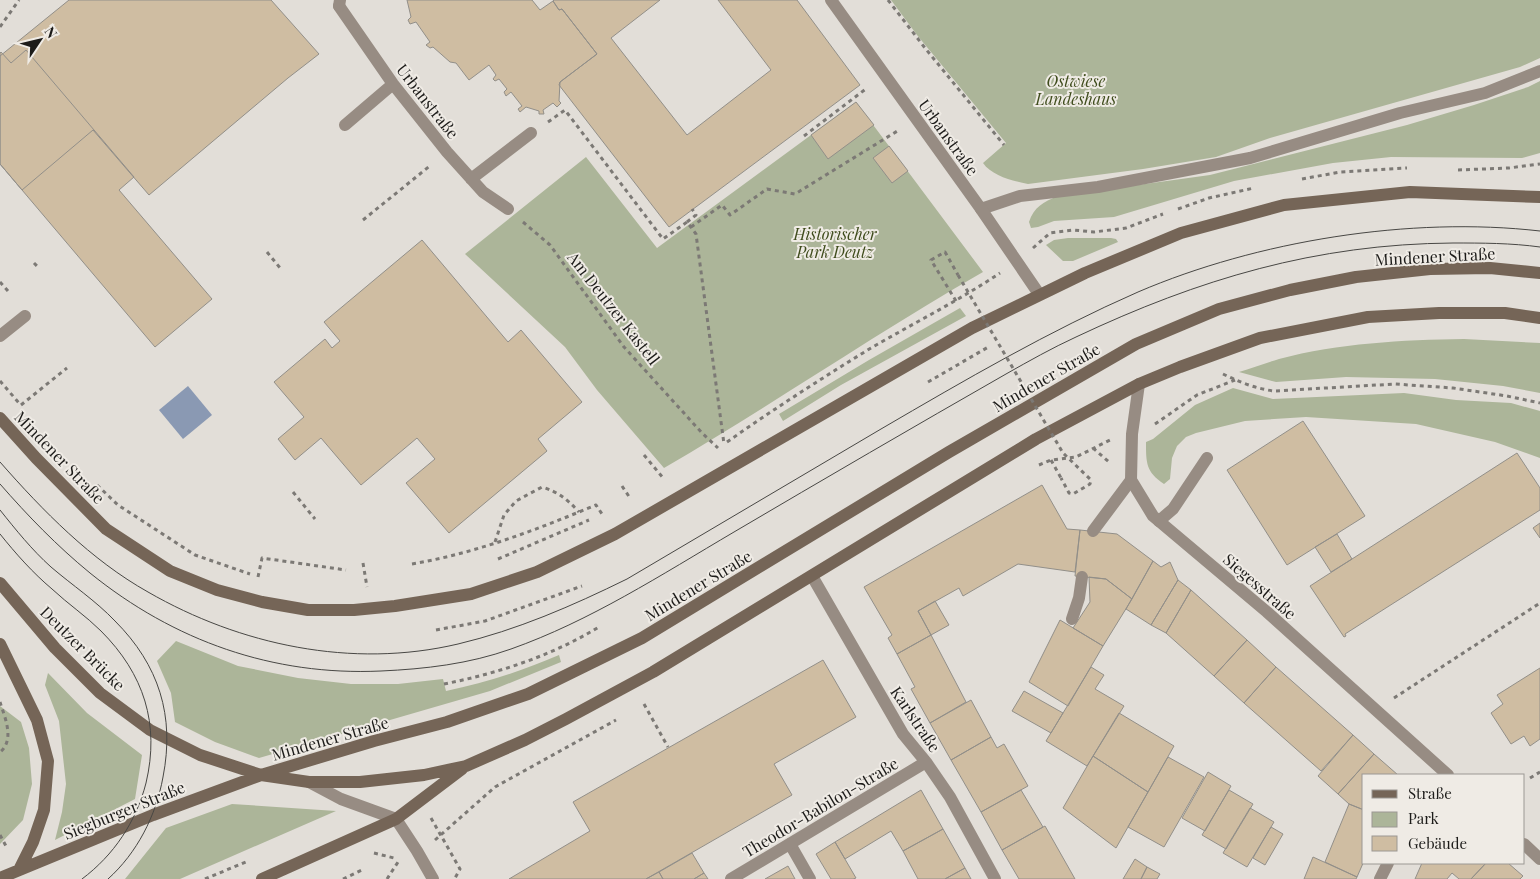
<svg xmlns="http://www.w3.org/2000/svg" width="1540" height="879" viewBox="0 0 1540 879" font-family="'Playfair Display',serif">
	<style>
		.green { fill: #acb599 }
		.water { fill: #8a99b3 }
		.building { fill: #cfbda2; stroke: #928f89 }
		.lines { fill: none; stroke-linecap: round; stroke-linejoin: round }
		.path { stroke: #7c7975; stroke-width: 3; stroke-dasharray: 4 4; stroke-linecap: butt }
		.service { stroke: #978c83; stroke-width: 12 }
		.minor { stroke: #978c83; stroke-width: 12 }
		.secondary { stroke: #756557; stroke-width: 12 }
		.tram { stroke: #484744; stroke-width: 1 }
		.path-bridge { stroke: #7c7975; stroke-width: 3; stroke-dasharray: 4 4; stroke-linecap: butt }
		.labels { text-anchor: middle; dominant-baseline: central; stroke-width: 4; stroke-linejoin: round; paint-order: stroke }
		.park-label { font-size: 16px; font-style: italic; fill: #3f4c1c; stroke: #efebe5 }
		.street-label { font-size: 16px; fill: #1c1b19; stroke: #efebe5 }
	</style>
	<rect width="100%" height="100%" fill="#e2ded8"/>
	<path class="green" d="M891 0H1540V58L1520 67 1270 138 1216 157 1143 169 1028 184C1013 181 992 176 983 163L1006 143 917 35Z
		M1540 81V153L1522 158 1391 157 1333 163 1234 181 1114 217 1054 221 1038 227 1031 228 1029 222C1034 207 1043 202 1058 196L1210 175 1407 125 1474 105 1528 87Z
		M856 102 983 272C875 334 772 405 664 468L597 390 565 347 465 254 586 157 657 248Z
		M1068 238H1111L1116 239 1118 242 1073 261H1063L1046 245 1054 240Z
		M960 308 966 316 841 385 783 421 779 414 869 360Z
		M1464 339 1540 343V393L1503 386 1435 379 1346 377 1276 382 1239 372C1252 368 1266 363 1279 359 1339 343 1402 340 1464 339Z
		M1233 388 1273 399 1404 393 1456 400 1511 403 1540 411V458L1495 442 1416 424 1306 417 1245 421 1196 433 1186 437 1177 446 1172 458 1170 479 1164 484C1146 472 1146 463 1146 442L1153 439 1195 405Z
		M176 641 238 666 298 678 351 684H398L443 679 446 691C485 683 522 671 559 655L561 662 490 691 259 758 215 742 175 722 171 693 157 661Z
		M48 673 87 713 142 755 135 799 55 840 62 812 66 784 59 721 45 685Z
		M0 706 21 722 29 748 32 784 23 820 0 844Z
		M232 804 336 811 180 879H125L166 828Z"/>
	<path class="water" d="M188 386 212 415 183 439 159 410Z"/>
	<path class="building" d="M69 0H271L319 54 288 78 149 195 93 130 22 190 0 164V56Z
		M407 0H532L540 10 553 1 559 10 562 9 597 54 560 82 559 101 561 103 557 107 553 103 543 110 544 114H539V111L526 107 520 112 518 109 522 106 511 92 506 96 504 92 507 89 499 79 495 81 493 79 496 75 489 65 469 80 456 63 450 62 433 47 430 48 426 45 430 42 416 22 410 24 408 20 411 17Z
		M554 0H660L611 38 687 135 771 70 718 0H797L860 85 669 227 559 85 560 82 597 54 562 9 559 10 553 1Z
		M26 50 134 177 119 190 212 299 155 347 0 164V53L1 52 11 63Z
		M856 102 874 125 828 159 811 135Z
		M889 146 908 171 892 183 873 158Z
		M422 240 508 342 521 330 582 402 538 439 547 451 449 533 406 483 435 459 417 438 361 485 321 438 295 460 278 439 304 417 274 382 325 339 332 348 340 341 324 322Z
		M1303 421 1365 516 1287 565 1227 470Z
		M1517 453 1540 488V510L1345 634 1346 636 1344 637 1310 586Z
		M1042 485 1067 529 1080 530 1075 572 1018 564 963 596 959 588 918 611 931 635 897 654 888 638 892 635 864 587Z
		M1540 523V538L1533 528Z
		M1080 530 1117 534 1153 561 1132 599 1106 579 1075 576Z
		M1337 534 1352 559 1331 572 1315 547Z
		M1153 561 1161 567 1170 562 1178 580 1151 625 1126 609Z
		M1089 577 1106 579 1132 599 1103 646 1073 628 1090 602Z
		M1178 580 1191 590 1166 633 1151 625Z
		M1191 590 1247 640 1214 676 1166 633Z
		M935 601 949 625 931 635 918 611Z
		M1060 620 1103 646 1068 706 1029 682Z
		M931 635 966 702 930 723 911 689 915 687 897 654Z
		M1247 640 1276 667 1244 703 1214 676Z
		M823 660 856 717 774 764 792 795 646 879H509L590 831 573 802Z
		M1091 667 1104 675 1095 689 1124 706 1087 766 1046 741Z
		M1276 667 1353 735 1321 771 1244 703Z
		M1540 668V739L1530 746 1524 736 1511 744 1491 713 1503 704 1497 695Z
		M1024 691 1063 713 1051 733 1012 711Z
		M971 700 991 737 951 760 930 723Z
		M1119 713 1174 746 1148 792 1093 756Z
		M1353 735 1374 754 1338 794 1318 776Z
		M991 737 997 748 1004 744 1028 786 981 812 951 760Z
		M1374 754 1398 775H1364V810L1349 804 1338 794Z
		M1093 756 1148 792 1116 848 1063 808Z
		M1168 757 1204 777 1164 847 1128 827Z
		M1208 772 1231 786 1205 831 1182 818Z
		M921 790 943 829 903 851 891 831 845 859 835 842Z
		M1021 790 1043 827 1002 850 981 812Z
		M1229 790 1253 804 1226 849 1202 835Z
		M1349 804 1364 810V861L1357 877 1325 862Z
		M1250 808 1274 822 1247 867 1223 853Z
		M1045 826 1075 879H1019L1002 850Z
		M1271 827 1283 834 1265 865 1253 858Z
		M943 829 965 868 945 879H918L903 851Z
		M835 842 856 878 853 879H831L816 854Z
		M692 853 704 873 694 879H663L659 872Z
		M1313 857 1357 877 1356 879H1304Z
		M1135 859 1147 867 1141 879H1123Z
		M1422 863H1486L1471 879H1459L1452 873 1447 879H1415Z
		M1486 863H1508L1523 876 1520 879H1471Z
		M788 866 795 879H765Z
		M1147 867 1160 874 1157 879H1141Z
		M965 868 971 879H945Z
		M659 872 663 879H646Z
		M704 873 708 879H694Z"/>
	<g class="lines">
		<path class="path" d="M888 0 925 48 1004 145
			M0 27 19 0
			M548 122 565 110 663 239 687 222 696 234 724 444
			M804 136 867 88
			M1458 170 1509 168 1540 164
			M1302 179 1340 172 1407 168
			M1178 209 1209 198 1254 188
			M363 220 431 165
			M523 222 550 245 624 347 702 433 718 448
			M687 222 696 215 692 209
			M691 227 722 205 730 215 767 189 795 194 899 130
			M1033 248 1050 233 1073 230 1094 232 1126 228 1163 214
			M267 252 281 269
			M34 263 38 267
			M0 282 8 291
			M956 301 931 260 945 252 958 275
			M1223 374C1239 382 1257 389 1274 391L1395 384 1453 388 1507 396 1540 403
			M0 381 19 403
			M928 382 990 346
			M21 405 67 368
			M1155 424 1197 395 1235 380
			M727 442C774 409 822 378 871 348 914 323 958 301 1000 273
			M1093 448 1109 462
			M644 455 664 479
			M1051 460 1061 478
			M1039 465 1051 460 1076 457 1110 440
			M97 485 118 505 195 555 250 574
			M622 486 630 498
			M293 492 315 519
			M495 542 504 515 516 501 542 487C558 492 567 499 579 512
			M498 559 589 520
			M363 563 367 587
			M412 564C476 553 536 530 596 505L602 514
			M258 577 262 558 346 570
			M436 630 485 621 582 586
			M444 684C499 673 551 656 599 627
			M1394 698 1540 603
			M0 702C5 718 15 740 0 752
			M644 704 668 747
			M1530 778 1540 772
			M431 818 460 869 455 878
			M0 835 7 848
			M435 840 495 787 616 720
			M374 853 394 858
			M205 879 248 861
			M343 879 364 869
			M387 879 398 862"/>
		<path class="service" d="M339 6 393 84 447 152 483 192 508 209
			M345 125 393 84
			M471 179 531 133
			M981 209 1020 196 1098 187 1250 158 1400 113 1485 93 1540 71
			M0 336 25 316
			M1159 521 1173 509 1207 458
			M1093 531 1131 480
			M1072 619 1079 598 1082 577
			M790 844 810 879"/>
		<path class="minor" d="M831 0 981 209 1039 294
			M339 6 340 0
			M1139 384 1132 434 1131 480 1153 516 1267 612 1448 775
			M812 576 903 734 926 762 950 797 995 879
			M309 782 341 799 396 819 417 851 433 879
			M1524 844 1540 859
			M731 879 926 762
			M1380 879 1388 863"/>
		<path class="secondary" d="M0 418 36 458 106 529 170 571 217 590 262 602 308 610H354L395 606 471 594 537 572 615 534 972 328 1085 273 1181 233 1284 205 1410 192 1540 197
			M0 583 55 648 100 693 150 730 200 755 261 775 309 782H360L424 775 466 766 525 740 566 719 653 672 1036 439 1139 384 1180 367 1260 338 1368 317 1439 313H1505L1540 318
			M0 644 37 720 48 761 44 810 33 842 19 870
			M0 878 153 815 261 775 374 741 447 722 528 694 642 638 949 452 1136 344 1219 309 1290 290 1356 277 1430 269 1490 268 1540 273
			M262 879 396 819 462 769"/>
		<path class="tram" d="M0 462C43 511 91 560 148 592 240 645 352 669 458 644 517 630 572 606 627 579 712 529 796 479 881 429 965 380 1049 331 1138 292 1257 241 1410 216 1540 231
			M0 484C28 516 57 546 90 573 174 641 273 676 381 671 425 669 469 664 511 649 590 621 661 575 734 532 824 479 915 426 1006 374 1029 361 1052 348 1076 337 1199 279 1316 244 1453 243 1482 243 1511 243 1540 247
			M0 510C16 530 32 550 51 567 72 585 96 601 115 621 159 665 175 716 163 777 156 816 137 853 108 879
			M0 534C16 554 33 573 52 589 68 604 86 616 101 631 144 674 160 724 146 783 136 822 114 855 82 879"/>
		<path class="path-bridge" d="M958 275 1063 453 1091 480 1090 484 1073 494 1069 493 1061 478"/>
	</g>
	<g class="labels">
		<g class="park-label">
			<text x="1076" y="80">Ostwiese<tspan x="1076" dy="18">Landeshaus</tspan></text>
			<text x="835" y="233">Historischer<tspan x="835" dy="18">Park Deutz</tspan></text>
		</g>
		<g class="street-label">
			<text transform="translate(428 101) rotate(52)">Urbanstraße</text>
			<text transform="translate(949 137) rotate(54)">Urbanstraße</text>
			<text transform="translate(1435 256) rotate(-3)">Mindener Straße</text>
			<text transform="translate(614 308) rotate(52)">Am Deutzer Kastell</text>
			<text transform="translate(1046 377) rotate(-30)">Mindener Straße</text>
			<text transform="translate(60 457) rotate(46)">Mindener Straße</text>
			<text transform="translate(698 585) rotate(-31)">Mindener Straße</text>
			<text transform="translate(1260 586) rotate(41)">Siegesstraße</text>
			<text transform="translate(83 648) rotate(45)">Deutzer Brücke</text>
			<text transform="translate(916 719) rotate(56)">Karlstraße</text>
			<text transform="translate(330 738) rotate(-16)">Mindener Straße</text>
			<text transform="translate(820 807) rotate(-31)">Theodor-Babilon-Straße</text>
			<text transform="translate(124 810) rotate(-22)">Siegburger Straße</text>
		</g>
	</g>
	<rect x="1362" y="774" width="162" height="90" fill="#efebe5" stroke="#9b9893"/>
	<rect x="1372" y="790" width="25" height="8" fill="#756557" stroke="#9b9893"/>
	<text x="1408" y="799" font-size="15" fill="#1c1b19">Straße</text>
	<rect x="1372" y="812" width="25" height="15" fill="#acb599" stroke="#9b9893"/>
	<text x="1408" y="824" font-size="15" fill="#1c1b19">Park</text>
	<rect x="1372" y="836" width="25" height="15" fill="#cfbda2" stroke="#9b9893"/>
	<text x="1408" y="849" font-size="15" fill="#1c1b19">Gebäude</text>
	<g transform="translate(40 40) rotate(55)" stroke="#efebe5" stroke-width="4" paint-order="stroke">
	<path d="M0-4L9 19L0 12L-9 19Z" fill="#1c1b19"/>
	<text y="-8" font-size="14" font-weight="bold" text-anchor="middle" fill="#1c1b19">N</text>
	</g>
</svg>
